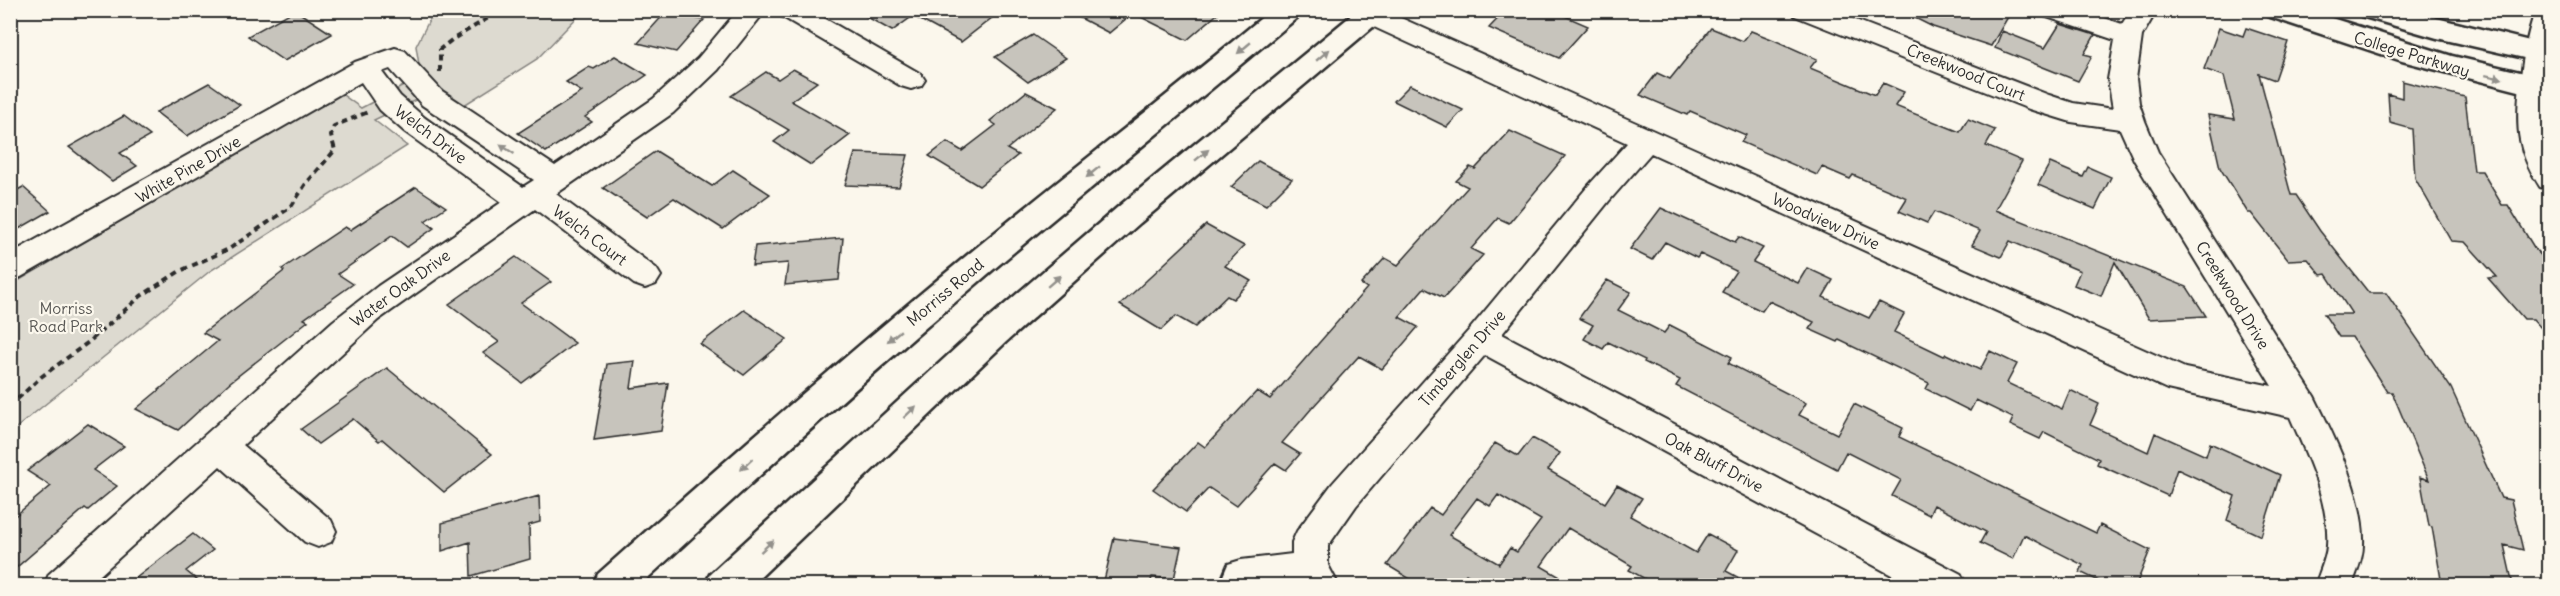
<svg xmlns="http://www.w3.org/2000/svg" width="2560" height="596" viewBox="0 0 2560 596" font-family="Delius,sans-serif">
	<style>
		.green { fill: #dddad0; stroke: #84827e; stroke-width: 1.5 }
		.building { fill: #c7c4bc; stroke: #2b2b2b; stroke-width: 1.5; fill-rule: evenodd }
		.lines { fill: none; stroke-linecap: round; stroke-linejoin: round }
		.minor-casing { stroke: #2b2b2b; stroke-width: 4 }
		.major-casing { stroke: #2b2b2b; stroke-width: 5 }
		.path { stroke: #2b2b2b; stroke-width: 4; stroke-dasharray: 6 4.5; stroke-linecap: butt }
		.minor { fill: #fbf7ec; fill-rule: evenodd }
		.major { fill: #fbf7ec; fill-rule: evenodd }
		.oneway { fill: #93918c }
		.labels { text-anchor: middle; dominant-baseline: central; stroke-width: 4.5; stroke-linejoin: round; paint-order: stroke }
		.street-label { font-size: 16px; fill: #2b2b2b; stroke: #fbf7ec }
		.park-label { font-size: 16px; fill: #585754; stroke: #fbf7ec }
	</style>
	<rect width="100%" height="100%" fill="#fbf7ec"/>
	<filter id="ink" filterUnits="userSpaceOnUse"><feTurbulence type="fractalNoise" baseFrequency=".0167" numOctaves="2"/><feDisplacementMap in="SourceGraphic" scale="12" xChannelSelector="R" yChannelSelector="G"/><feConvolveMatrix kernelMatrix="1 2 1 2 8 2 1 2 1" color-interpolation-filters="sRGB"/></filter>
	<g filter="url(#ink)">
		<path class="green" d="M434 11H583L537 59 453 112 428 94 374 120 407 146 210 271 11 432V285L340 93 361 108 421 77 416 46Z"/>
		<path class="building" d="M295 10 332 34 284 61 248 36Z
			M855 10H1002L961 42 913 16 892 31Z
			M1065 10H1222L1187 40 1133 13 1109 33Z
			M1506 10H1551L1588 26 1559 58 1489 28Z
			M1899 10H2012L1991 46 1933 27Z
			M666 12 704 20 676 52 638 43Z
			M2060 24 2095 35 2084 54 2092 56 2078 81 1995 48 2002 31 2045 48Z
			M1711 28 1743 41 1751 31 1774 40 1817 59 1810 68 1875 95 1883 83 1904 92 1895 106 1960 132 1968 119 1995 130 1986 146 2022 161 1995 210 2187 287 2206 316 2149 319 2115 262 2101 296 2074 285 2080 271 2010 241 2001 257 1972 245 1980 231 1934 212 1927 223 1899 211 1907 198 1853 175 1850 179 1822 167 1817 175 1741 142 1746 135 1690 111 1687 115 1640 95 1657 73 1670 79Z
			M2219 28 2243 36 2246 28 2288 42 2275 80 2259 74 2291 195H2296L2320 231 2369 293H2386L2451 388 2501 498 2511 500 2523 550 2504 545 2513 585H2442L2432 527 2429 526 2420 477 2429 480 2392 392H2387L2352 337H2339L2324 314H2352L2326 274 2321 275 2308 259 2288 260 2251 213H2248L2220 168 2208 115 2235 119 2224 76 2204 69Z
			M1033 35 1066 58 1028 82 995 57Z
			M615 56 647 75 585 117 592 122 546 152 518 133 582 92 566 82 589 67 594 69Z
			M793 69 817 82 791 101 850 135 811 165 774 142 789 130 731 96 766 72 778 79Z
			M2402 81 2465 97 2474 171H2482L2502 205H2508L2535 249 2550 265V338L2533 319H2524L2488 278 2497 277 2465 242 2451 241 2415 178 2412 129 2390 123 2388 94 2402 98Z
			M209 83 240 105 187 136 156 112Z
			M1410 85 1463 110 1447 127 1394 101Z
			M1026 92 1057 108 1007 149 1018 155 979 186 929 156 947 142 962 151 996 125 990 121Z
			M124 116 150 136 120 153 137 166 112 181 69 147Z
			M1510 131 1565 156 1509 223 1498 218 1471 249 1483 255 1444 298 1424 288 1399 317 1418 327 1382 369 1359 356 1312 408 1282 443 1300 454 1286 470 1275 463 1236 506 1209 488 1186 512 1153 489 1198 442 1205 447 1257 391 1270 399 1367 288 1361 284 1385 258 1398 265 1468 187 1456 181 1470 167 1475 169Z
			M656 151 712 186 733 170 770 194 723 229 674 198 647 217 603 188Z
			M855 153 908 155 899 187 845 185Z
			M1258 161 1292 179 1266 205 1231 187Z
			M2050 163 2083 177 2088 167 2111 177 2095 209 2038 185Z
			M23 187 50 211 10 234V194Z
			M416 187 446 207 425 221 434 228 407 247 392 236 338 274 353 284 304 319 308 321 229 383 178 430 136 409 218 341 203 333 284 271 282 269 345 227 350 230Z
			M1661 208 1735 242 1739 237 1763 248 1753 262 1798 283 1807 268 1833 280 1823 297 1869 318 1879 302 1904 314 1894 332 1944 356 1946 354 1980 370 1990 351 2017 364 2007 383 2062 409 2070 390 2099 404 2090 425 2148 452 2155 433 2206 456 2210 443 2280 475 2261 536 2227 520 2235 496 2177 469 2168 496 2097 464 2099 459 2044 432 2040 439 2010 425 2013 418 1976 400 1970 411 1926 389 1929 383 1839 340 1838 342 1809 329 1814 322 1769 301 1762 311 1722 292 1736 271 1700 254 1697 258 1665 242 1652 260 1630 249Z
			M1206 225 1244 246 1225 266 1251 281 1233 299 1227 296 1195 327 1176 316 1161 330 1120 305Z
			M843 238 839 280 785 285 788 263 752 266 755 246Z
			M516 257 551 282 521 303 575 343 522 383 483 353 499 342 449 304Z
			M1607 280 1631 292 1618 310 1664 333 1670 325 1732 357 1728 363 1806 403 1799 415 1837 434 1854 404 1903 428 1899 437 2096 533 2100 525 2150 550 2136 585H2107L2080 572 2083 565 2024 535 2013 559 1980 543 1986 532 1934 505 1929 515 1892 496 1901 480 1846 452 1837 469 1676 386 1680 380 1644 362 1645 360 1608 342 1603 349 1584 339 1593 325 1579 318Z
			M744 310 787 339 744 375 700 344Z
			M635 361 631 388 668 383 661 431 594 440 607 364Z
			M387 368 492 454 444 492 382 439 379 441 353 419 318 444 301 429Z
			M88 424 124 446 93 470 117 486 88 510 85 508 10 573V520L51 486 27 471Z
			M1532 438 1560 453 1548 470 1605 503 1617 485 1642 498 1630 516 1696 553 1708 534 1738 550 1726 571 1752 585H1656L1629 570 1632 566 1568 528 1541 566 1574 585H1484L1466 574 1457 585H1420L1387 565 1430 508 1441 515 1495 443 1518 456ZM1498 495 1541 520 1517 552 1510 548 1499 564 1449 535 1477 498 1490 506Z
			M539 496 540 522 529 525 530 559 471 576 470 542 442 551V523Z
			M193 534 213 550 186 571 203 585H127Z
			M1114 538 1181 547 1174 579 1152 577 1150 585H1103Z"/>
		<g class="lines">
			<defs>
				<path id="minor" d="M738 10H766L718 70 673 113 556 194 656 268 661 276 656 284 645 288 634 284 535 209 378 320 243 445 331 520 336 531 331 542 318 547 305 542 220 466 88 586H44L49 574 333 321 378 286 502 202 405 132 380 110 361 82 21 277 10 281V254L355 62 395 48 405 51 442 91 555 166 653 99 698 58ZM390 69 422 105 534 180 523 187 425 118 400 96 382 72Z
					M777 10H810L921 74 925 80 921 86 911 89 901 86 781 16Z
					M1346 10H1383L2185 368 2272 386 2134 160 2120 129 2071 122 2029 109 1795 16 1791 10H1830L2049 95 2073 103 2113 109 2108 79 2115 40 2044 16 2040 10H2081L2122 24 2131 10H2157L2142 36 2136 79 2139 103 2145 121 2158 152 2314 396C2335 438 2365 498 2363 545 2363 559 2356 573 2352 586H2315C2319 573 2326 559 2327 546 2330 502 2307 456 2290 417L2167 389 1651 153 1609 201 1502 334 1961 574 1966 586H1912L1485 355 1356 506 1328 546V565L1339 586H1227L1223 576 1228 564 1241 560 1292 554V542L1297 531 1332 484 1470 329 1589 185 1627 143 1350 16Z
					M2536 10H2550L2547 121 2550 190 2540 187C2531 173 2523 157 2520 140 2514 110 2524 38 2536 10Z"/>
				<path id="major" d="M1271 10H1302L1299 16C1196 103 1091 187 988 274 869 375 754 480 639 586H593L598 574C719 466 840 360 965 257 1066 174 1170 94 1271 10Z
					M1358 10H1389L1386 16 1140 223 1006 342 751 586H705L710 574 982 324 1118 207Z
					M2264 10H2306L2452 56 2550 79V99L2402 61 2267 16Z
					M2358 10H2404L2550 46V64L2437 38 2361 16Z"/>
			</defs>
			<use href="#minor" class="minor-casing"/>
			<use href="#major" class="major-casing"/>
			<path class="path" d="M440 72V49L453 39 495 14V10
				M10 406 41 377 90 341 141 296 180 271 229 249 291 207 305 185 335 150 331 136 334 126 368 112"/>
			<use href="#minor" class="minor"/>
			<use href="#major" class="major"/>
		</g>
		<defs><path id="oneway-solid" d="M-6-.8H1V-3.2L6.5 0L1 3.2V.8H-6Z" transform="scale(1.5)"/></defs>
		<g class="oneway">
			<use href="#oneway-solid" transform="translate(1244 48) rotate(140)"/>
			<use href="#oneway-solid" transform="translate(1323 55) rotate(-40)"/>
			<use href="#oneway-solid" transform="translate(2494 77) rotate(12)"/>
			<use href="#oneway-solid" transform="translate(507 149) rotate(-146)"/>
			<use href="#oneway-solid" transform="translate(1202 155) rotate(-39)"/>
			<use href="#oneway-solid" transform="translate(1093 172) rotate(141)"/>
			<use href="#oneway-solid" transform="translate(1054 281) rotate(-41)"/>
			<use href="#oneway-solid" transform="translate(894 336) rotate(140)"/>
			<use href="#oneway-solid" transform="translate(910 412) rotate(-43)"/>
			<use href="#oneway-solid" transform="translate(747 464) rotate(137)"/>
			<use href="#oneway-solid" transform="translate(767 546) rotate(-43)"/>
		</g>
	</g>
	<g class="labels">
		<g class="street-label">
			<text transform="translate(2412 54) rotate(17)">College Parkway</text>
			<text transform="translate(1966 72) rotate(22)">Creekwood Court</text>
			<text transform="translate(431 134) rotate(37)">Welch Drive</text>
			<text transform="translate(188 169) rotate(-30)">White Pine Drive</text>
			<text transform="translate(1826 221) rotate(24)">Woodview Drive</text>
			<text transform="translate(590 235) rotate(37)">Welch Court</text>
			<text transform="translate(400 288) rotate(-36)">Water Oak Drive</text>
			<text transform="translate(945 292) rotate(-40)">Morriss Road</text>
			<text transform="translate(2233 295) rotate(58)">Creekwood Drive</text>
			<text transform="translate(1462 358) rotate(-49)">Timberglen Drive</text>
			<text transform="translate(1714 462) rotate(28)">Oak Bluff Drive</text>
		</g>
		<g class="park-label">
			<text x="66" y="308">Morriss<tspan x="66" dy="18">Road Park</tspan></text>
		</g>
	</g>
	<rect width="2560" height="596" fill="none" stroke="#fbf7ec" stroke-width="36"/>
	<rect x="18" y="18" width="2524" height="560" fill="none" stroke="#2b2b2b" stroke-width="2" filter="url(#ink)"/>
</svg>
